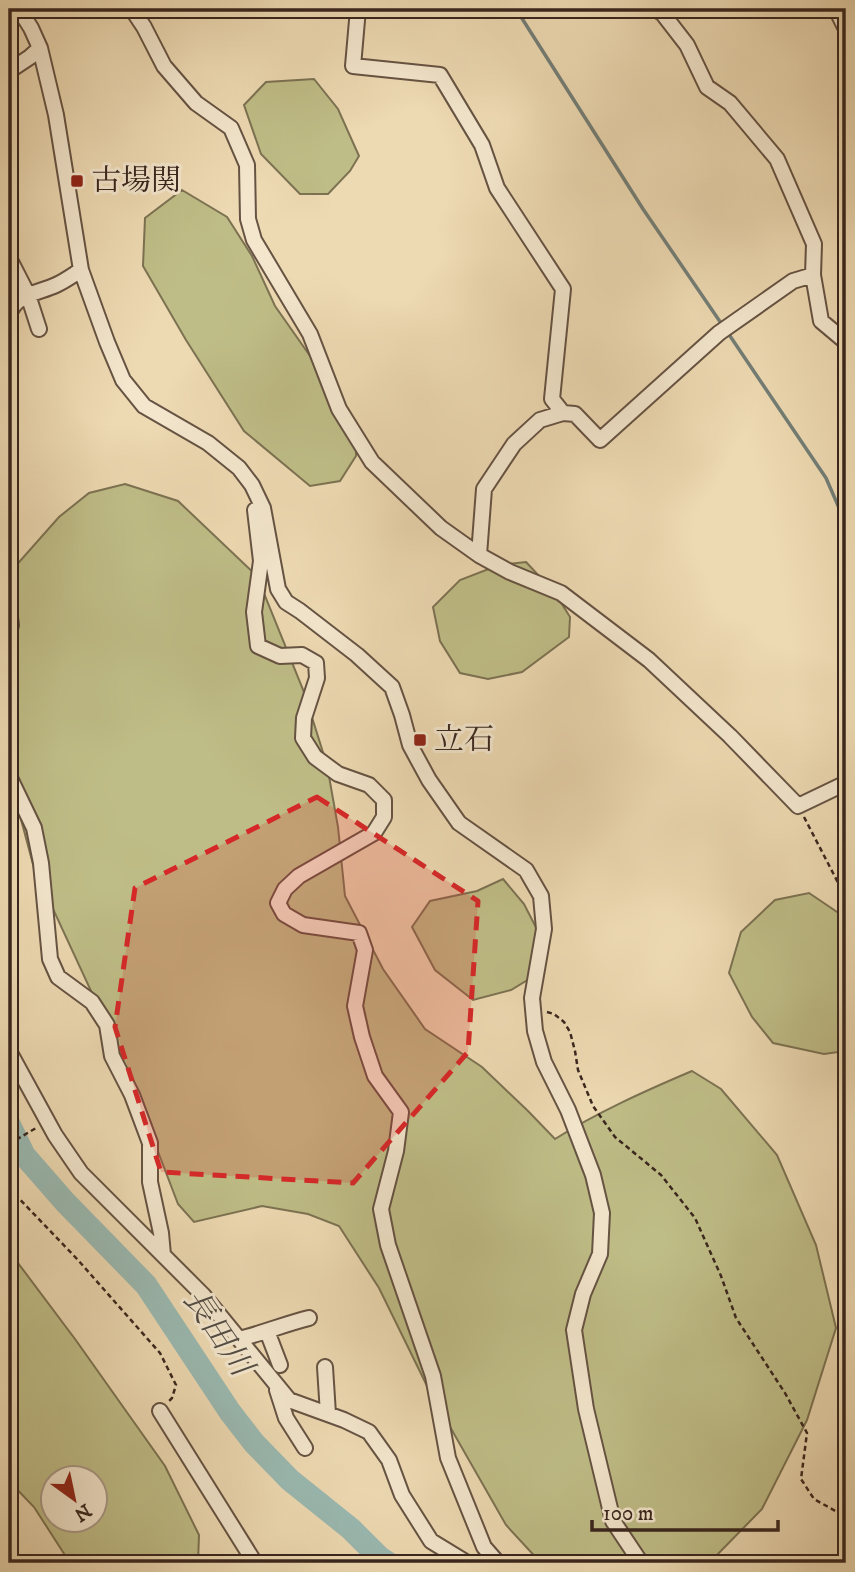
<svg xmlns="http://www.w3.org/2000/svg" width="855" height="1572" viewBox="0 0 855 1572" font-family="'IM FELL DW Pica','Noto Serif JP',serif">
	<style>
		.green { fill: #bfbd87; stroke: #7c7252; stroke-width: 2; fill-rule: evenodd }
		.lines { fill: none; stroke-linecap: round; stroke-linejoin: round }
		.stream { stroke: #737e76; stroke-width: 3.5 }
		.river { stroke: #9ab9b1; stroke-width: 23 }
		.minor-casing { stroke: #665343; stroke-width: 18 }
		.path { stroke: #39261e; stroke-width: 2.5; stroke-dasharray: 5 3.5; stroke-linecap: butt }
		.minor { stroke: #f3e6cd; stroke-width: 14 }
		.marked { fill: #d62828; fill-opacity: 0.2; stroke: #d62828; stroke-width: 5; stroke-dasharray: 14 9; stroke-linejoin: round }
		.poi-dot { fill: #8f2418; stroke: #f3e6cd; stroke-width: 2.5 }
		.labels { text-anchor: middle; dominant-baseline: central; stroke-width: 6; stroke-linejoin: round; paint-order: stroke }
		.poi-label { font-size: 30px; fill: #39261e; stroke: #f3e6cd; text-anchor: start }
		.water-label { font-size: 32px; font-style: italic; fill: #514b43; stroke: #f3e6cd }
	</style>
	<rect width="100%" height="100%" fill="#edd9b2"/>
	<filter id="stains"><feTurbulence type="fractalNoise" baseFrequency=".00286" numOctaves="4"/><feColorMatrix values="0 0 0 0 .2 0 0 0 0 .09 0 0 0 0 .02 0 0 0 .5 -.17"/></filter>
	<radialGradient id="worn" r=".72"><stop offset=".6" stop-color="#630" stop-opacity="0"/><stop offset="1" stop-color="#630" stop-opacity=".3"/></radialGradient>
	<path class="green" d="M314 79 338 109 359 156 350 171 328 194H300L261 154 244 105 266 82Z
		M182 190 227 217 252 256 275 306 315 363 357 429 356 456 340 481 310 486 244 431 186 340 143 266 145 218Z
		M125 484 178 501 257 576 304 692 327 765 338 827 345 896 383 969 425 1029 482 1067 528 1111 555 1139C598 1112 645 1091 692 1071L721 1089 777 1155 816 1245 836 1328 807 1420 762 1509 715 1557 705 1563H541L506 1525 429 1390 379 1288 339 1226 308 1214 262 1206 194 1222 178 1204 123 1060 34 868 11 782 9 779V572L13 569 59 517 89 493Z
		M526 562 555 593 570 617 569 637 522 672 488 679 460 673 440 641 433 607 460 580 499 565Z
		M503 879 524 904 543 941 539 973 511 990 473 1000 435 970 412 927 430 901 477 891Z
		M809 893 843 916 846 921V1051L824 1054 773 1043 752 1017 729 973 741 932 775 900Z
		M9 1251 75 1339 165 1466 199 1535 198 1563H70L34 1507 9 1481ZM52 1478H94V1520H52Z"/>
	<g class="lines">
		<path class="stream" d="M516 9 643 209 723 326
			M728 333 826 478 846 524"/>
		<path class="river" d="M9 1124 24 1155 65 1202 146 1285 230 1412 254 1443 290 1480 351 1529 379 1557 388 1563"/>
		<defs>
			<path id="minor" d="M19 9 31 28 40 48 56 115 81 270 107 342 123 380 144 406 208 443 239 468 252 485 263 508 278 589 286 602 300 611 357 655 392 687 402 715 410 745 429 780 459 823 526 870 541 896 544 929 532 998 535 1031 544 1062 568 1110 593 1175 602 1213 600 1254 583 1294 574 1330 586 1409 613 1521 641 1563
				M132 9 144 27 164 66 196 103 231 128 247 165 248 219 254 240 310 334 339 409 372 462 441 528 479 555 510 572 561 593 649 660 730 736 798 806 846 783
				M358 9 353 66 440 75 482 145 497 188 563 289 552 399 563 413
				M656 9 663 14 687 45 707 87 730 103 777 159 814 244 813 275 821 321 846 342
				M836 9 846 29
				M9 71 30 57 40 48
				M9 258 28 295 39 329
				M9 315C15 294 39 293 56 285 65 281 73 275 81 270
				M255 510 261 561 254 612 258 646 280 656 302 655 316 663 317 678 304 718 303 738 315 757 338 774 369 785 384 800V817L374 833 299 876 285 889 278 903 284 914 303 925 359 933 365 950 355 1006 362 1037 375 1076 401 1112 396 1151 381 1209 388 1245 433 1376 448 1458 484 1547 498 1563
				M479 555 484 489 514 444 540 420 563 413 575 414 600 440 719 333 793 281 813 275
				M9 610 11 625 9 632
				M9 776 34 828 41 863 50 959 58 977 92 1002 107 1025 112 1056 132 1095 150 1143V1182L161 1233 163 1255
				M9 1051 55 1135 81 1173 203 1295 289 1400 344 1420 369 1432 389 1460 402 1495 431 1541 467 1563
				M267 1331 280 1365
				M239 1339C263 1333 285 1324 309 1318
				M325 1367 328 1414
				M277 1390 286 1418 305 1448
				M160 1411 255 1563"/>
		</defs>
		<use href="#minor" class="minor-casing"/>
		<path class="path" d="M804 817 846 898
			M547 1012 554 1014 564 1022 570 1032 575 1051 578 1070 593 1106 615 1137 661 1175 695 1218 721 1276 736 1318 785 1393 807 1433 801 1479 814 1499 846 1517
			M9 1144 36 1128
			M9 1188 78 1260 160 1353 176 1385 172 1398 167 1403"/>
		<use href="#minor" class="minor"/>
	</g>
	<path class="marked" d="M317 797 478 901 468 1052 353 1183 161 1172 115 1027 135 888Z"/>
	<g class="poi-dot">
		<rect x="70" y="174" width="14" height="14" rx="3.5"/>
		<rect x="413" y="733" width="14" height="14" rx="3.5"/>
	</g>
	<g class="labels">
		<g class="poi-label">
			<text x="91" y="181">古場関</text>
			<text x="434" y="740">立石</text>
		</g>
		<g class="water-label">
			<text transform="translate(217 1333) rotate(56)">長田川</text>
		</g>
	</g>
	<rect width="855" height="1572" fill="none" stroke="#edd9b2" stroke-width="35"/>
	<rect x="10" y="10" width="834" height="1551" fill="none" stroke="#39261e" stroke-width="3.5"/>
	<rect x="18" y="18" width="820" height="1537" fill="none" stroke="#39261e" stroke-width="2"/>
	<g transform="translate(74 1499) rotate(147)"><circle r="33" fill="#f3e6cd" stroke="#a99987" stroke-width="2"/>
	<path d="M0-5L12 26L0 18L-12 26Z" fill="#8f2418"/>
	<text y="-10" font-size="19" font-weight="bold" text-anchor="middle" fill="#39261e">N</text>
	</g>
	<path d="M592 1520v10h186v-10" fill="none" stroke="#39261e" stroke-width="3.5"/>
	<text x="603" y="1520" font-size="21" fill="#39261e" stroke="#f3e6cd" stroke-width="5" paint-order="stroke">100 m</text>
	<rect width="100%" height="100%" filter="url(#stains)"/>
	<rect width="100%" height="100%" fill="url(#worn)"/>
</svg>
